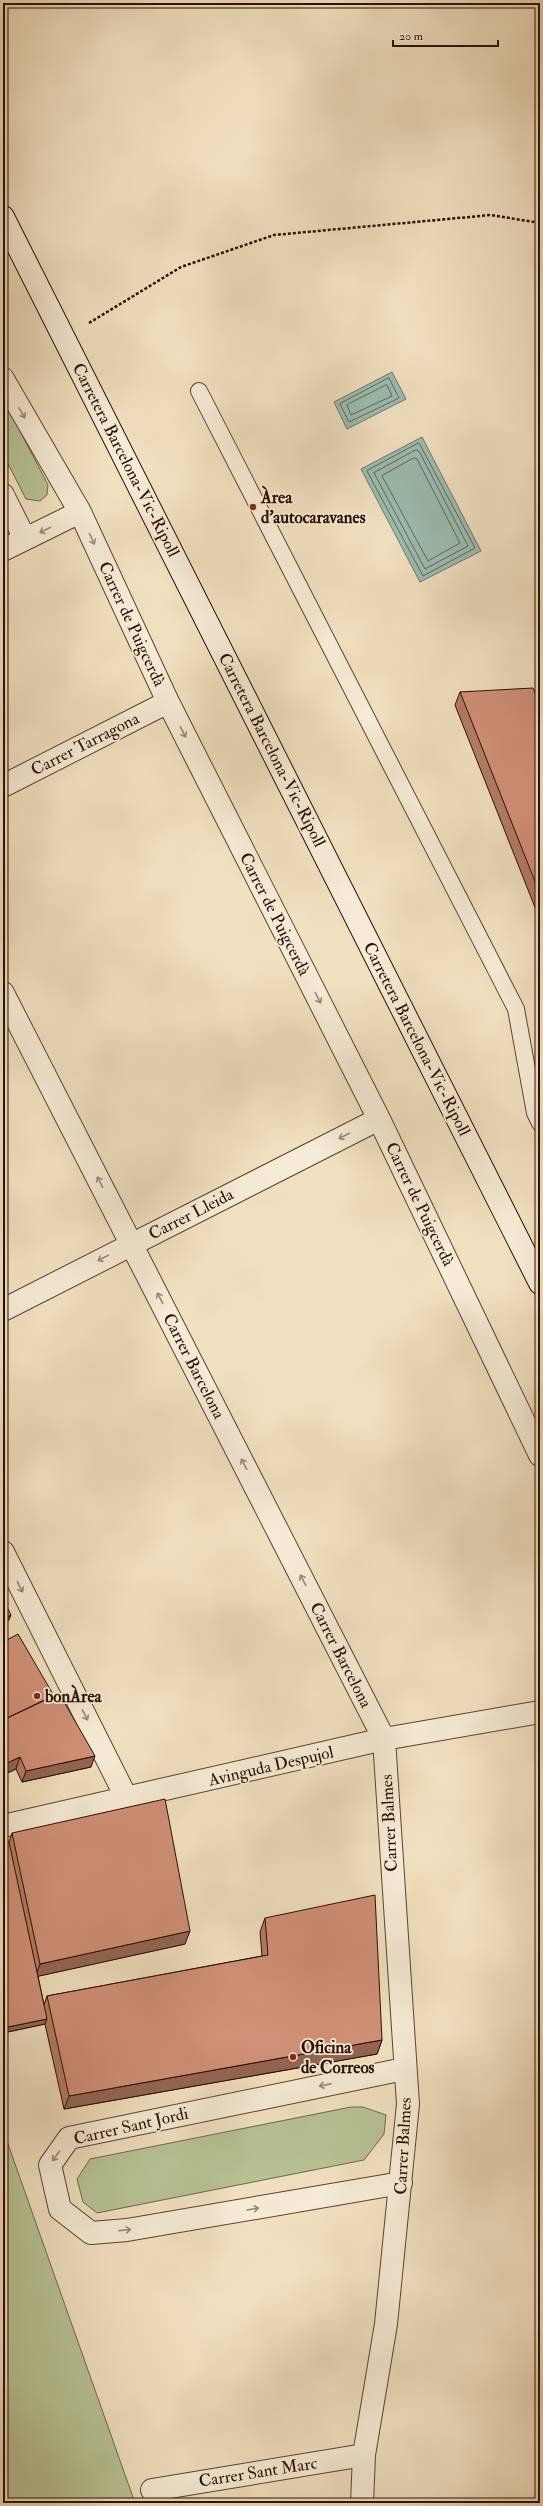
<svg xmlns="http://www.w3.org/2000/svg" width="543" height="2506" viewBox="0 0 543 2506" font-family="'IM FELL Double Pica',serif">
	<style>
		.green { fill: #b7c395; stroke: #70684a }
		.water { fill: #9bbdb2; stroke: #6e776b }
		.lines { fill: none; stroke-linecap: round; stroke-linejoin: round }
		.shore { stroke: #626559; stroke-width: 1 }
		.lane-casing { stroke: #5c4230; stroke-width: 18 }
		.street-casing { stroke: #5c4230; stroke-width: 24 }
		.secondary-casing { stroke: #2a0d00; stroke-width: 24 }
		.path { stroke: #2a0d00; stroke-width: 2.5; stroke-dasharray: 3 2; stroke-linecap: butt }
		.lane { stroke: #f6ebd6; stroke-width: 16 }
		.street { stroke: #f6ebd6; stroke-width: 22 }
		.secondary { stroke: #f6ebd6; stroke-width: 22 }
		.wall { fill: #b37c66; stroke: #2a0d00 }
		.shaded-wall { fill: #926553; stroke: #2a0d00 }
		.building { fill: #d09077; stroke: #2a0d00 }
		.oneway { stroke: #9a8776 }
		.poi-dot { fill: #8f2418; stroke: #f6ebd6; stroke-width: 1.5 }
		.labels { text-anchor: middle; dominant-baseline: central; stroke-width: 3.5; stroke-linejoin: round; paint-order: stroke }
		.street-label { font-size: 17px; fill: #2a0d00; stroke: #f6ebd6 }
		.poi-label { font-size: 17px; font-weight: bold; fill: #2a0d00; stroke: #f6ebd6; text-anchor: start }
	</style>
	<rect width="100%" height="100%" fill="#f1e0c0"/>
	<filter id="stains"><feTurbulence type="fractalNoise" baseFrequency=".005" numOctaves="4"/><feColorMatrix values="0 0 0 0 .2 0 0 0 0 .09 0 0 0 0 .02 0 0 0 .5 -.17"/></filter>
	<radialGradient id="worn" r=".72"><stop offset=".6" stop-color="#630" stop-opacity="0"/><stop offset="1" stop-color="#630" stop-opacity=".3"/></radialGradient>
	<path class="green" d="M3 398 48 485 47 495 40 501 26 499 3 454Z
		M351 2107H363L386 2115 384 2134 364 2160 97 2213 83 2202 77 2179 90 2159Z
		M3 2130 135 2503H136H3Z"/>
	<path class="water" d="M392 372 406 399 347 429 334 402Z
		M422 437 481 551 420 582 361 469Z"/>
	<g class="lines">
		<path class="shore" d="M389 378 399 398 349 422 340 404Z
			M387 385 392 396 351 415 347 405Z
			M419 443 475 548 423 576 367 471Z
			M416 450 419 451 468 546 425 569 374 473Z
			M414 458 417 459 460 543 428 561 382 476Z"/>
		<defs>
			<path id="lane" d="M199 391 516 1009 535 1113 540 1123"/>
			<path id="street" d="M3 379 80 512 168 702 379 1119 540 1455
				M3 495 25 539
				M3 550 80 512
				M3 786 168 702
				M3 993 384 1739 408 2104 386 2324 364 2455 362 2503
				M3 1310 379 1119
				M3 1552 127 1799
				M3 1826 384 1739 540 1712
				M401 2183 127 2230 91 2233 60 2209 50 2165 69 2138 404 2069
				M152 2490 364 2455"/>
			<path id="secondary" d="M3 217 540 1283"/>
		</defs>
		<use href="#lane" class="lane-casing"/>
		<use href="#street" class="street-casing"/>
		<use href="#secondary" class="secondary-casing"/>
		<path class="path" d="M89 323 181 267 274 235 491 215 540 223"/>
		<use href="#lane" class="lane"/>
		<use href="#street" class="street"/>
		<use href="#secondary" class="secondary"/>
	</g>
	<path class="wall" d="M460 692 540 705V920L455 705Z
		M3 1642 91 1767 22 1782 16 1769 3 1775Z
		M12 1833 185 1944 38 1976 44 2005 47 1996 262 1956 260 1932 265 1918 382 2040 377 2054 64 2109 45 2024 3 2033V1843L9 1842Z"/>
	<path class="shaded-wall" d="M11 1615 9 1620 3 1623V1619Z
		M95 1756 91 1767 22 1782 26 1771Z
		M20 1757 16 1769 3 1775V1765Z
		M190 1931 185 1944 35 1977 40 1964Z
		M47 2019 45 2024 3 2033V2028Z
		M382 2040 377 2054 64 2109 69 2096Z"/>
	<path class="building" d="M533 688 540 705V894L460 692Z
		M3 1599 11 1615 3 1619Z
		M18 1634 54 1696 3 1720V1642Z
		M59 1693 95 1756 26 1771 20 1757 3 1765V1720Z
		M165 1799 190 1931 40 1964 12 1833Z
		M9 1842 47 2019 3 2028V1843Z
		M375 1895 382 2040 69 2096 47 1996 268 1955 265 1918Z"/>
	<defs><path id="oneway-shaft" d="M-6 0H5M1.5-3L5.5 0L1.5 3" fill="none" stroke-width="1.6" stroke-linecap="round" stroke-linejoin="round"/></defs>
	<g class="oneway">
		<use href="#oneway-shaft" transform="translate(22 413) rotate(60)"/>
		<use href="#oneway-shaft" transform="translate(45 530) rotate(154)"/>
		<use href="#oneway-shaft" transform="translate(92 539) rotate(65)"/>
		<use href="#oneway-shaft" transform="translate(183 732) rotate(63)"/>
		<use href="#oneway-shaft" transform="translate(318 998) rotate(63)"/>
		<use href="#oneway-shaft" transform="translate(344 1136) rotate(153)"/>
		<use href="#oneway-shaft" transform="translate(100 1182) rotate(-117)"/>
		<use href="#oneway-shaft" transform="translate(103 1258) rotate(153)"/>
		<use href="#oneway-shaft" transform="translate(160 1298) rotate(-117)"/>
		<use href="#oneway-shaft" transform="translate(244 1464) rotate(-117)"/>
		<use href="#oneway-shaft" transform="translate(303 1580) rotate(-117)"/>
		<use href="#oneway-shaft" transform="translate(20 1587) rotate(63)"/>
		<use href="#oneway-shaft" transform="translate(85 1715) rotate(63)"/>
		<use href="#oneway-shaft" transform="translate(325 2085) rotate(169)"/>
		<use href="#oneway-shaft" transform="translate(56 2156) rotate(126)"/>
		<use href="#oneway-shaft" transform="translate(253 2209) rotate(-10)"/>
		<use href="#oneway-shaft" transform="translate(125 2230) rotate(-6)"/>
	</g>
	<g class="poi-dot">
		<circle cx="253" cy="507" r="4"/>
		<circle cx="37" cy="1696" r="4"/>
		<circle cx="293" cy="2057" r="4"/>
	</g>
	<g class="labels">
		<g class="street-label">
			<text transform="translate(126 460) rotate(63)">Carretera Barcelona-Vic-Ripoll</text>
			<text transform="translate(132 624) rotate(65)">Carrer de Puigcerdà</text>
			<text transform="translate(85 744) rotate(-27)">Carrer Tarragona</text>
			<text transform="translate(272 750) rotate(63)">Carretera Barcelona-Vic-Ripoll</text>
			<text transform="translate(275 914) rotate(63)">Carrer de Puigcerdà</text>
			<text transform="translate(417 1039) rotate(63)">Carretera Barcelona-Vic-Ripoll</text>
			<text transform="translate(420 1204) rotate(64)">Carrer de Puigcerdà</text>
			<text transform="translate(191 1214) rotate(-27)">Carrer Lleida</text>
			<text transform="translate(194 1366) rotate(63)">Carrer Barcelona</text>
			<text transform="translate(341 1655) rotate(63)">Carrer Barcelona</text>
			<text transform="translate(271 1766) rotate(-13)">Avinguda Despujol</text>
			<text transform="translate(389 1823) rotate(-93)">Carrer Balmes</text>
			<text transform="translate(131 2126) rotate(-13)">Carrer Sant Jordi</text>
			<text transform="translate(403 2146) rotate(-87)">Carrer Balmes</text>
			<text transform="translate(258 2472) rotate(-9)">Carrer Sant Marc</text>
		</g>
		<g class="poi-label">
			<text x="261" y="497">Àrea<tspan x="261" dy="20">d'autocaravanes</tspan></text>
			<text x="45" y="1696">bonÀrea</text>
			<text x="301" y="2047">Oficina<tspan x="301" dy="20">de Correos</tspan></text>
		</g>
	</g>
	<rect width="543" height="2506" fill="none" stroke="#f1e0c0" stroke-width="16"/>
	<rect x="4" y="4" width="535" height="2498" fill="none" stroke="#2a0d00" stroke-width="2"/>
	<rect x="8" y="8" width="527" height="2490" fill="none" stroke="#2a0d00"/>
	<path d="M393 40v6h105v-6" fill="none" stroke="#2a0d00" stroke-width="2"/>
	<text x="399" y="40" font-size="12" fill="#2a0d00" stroke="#f6ebd6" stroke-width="3" paint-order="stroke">20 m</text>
	<rect width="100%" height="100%" filter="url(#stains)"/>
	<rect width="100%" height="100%" fill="url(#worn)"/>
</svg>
